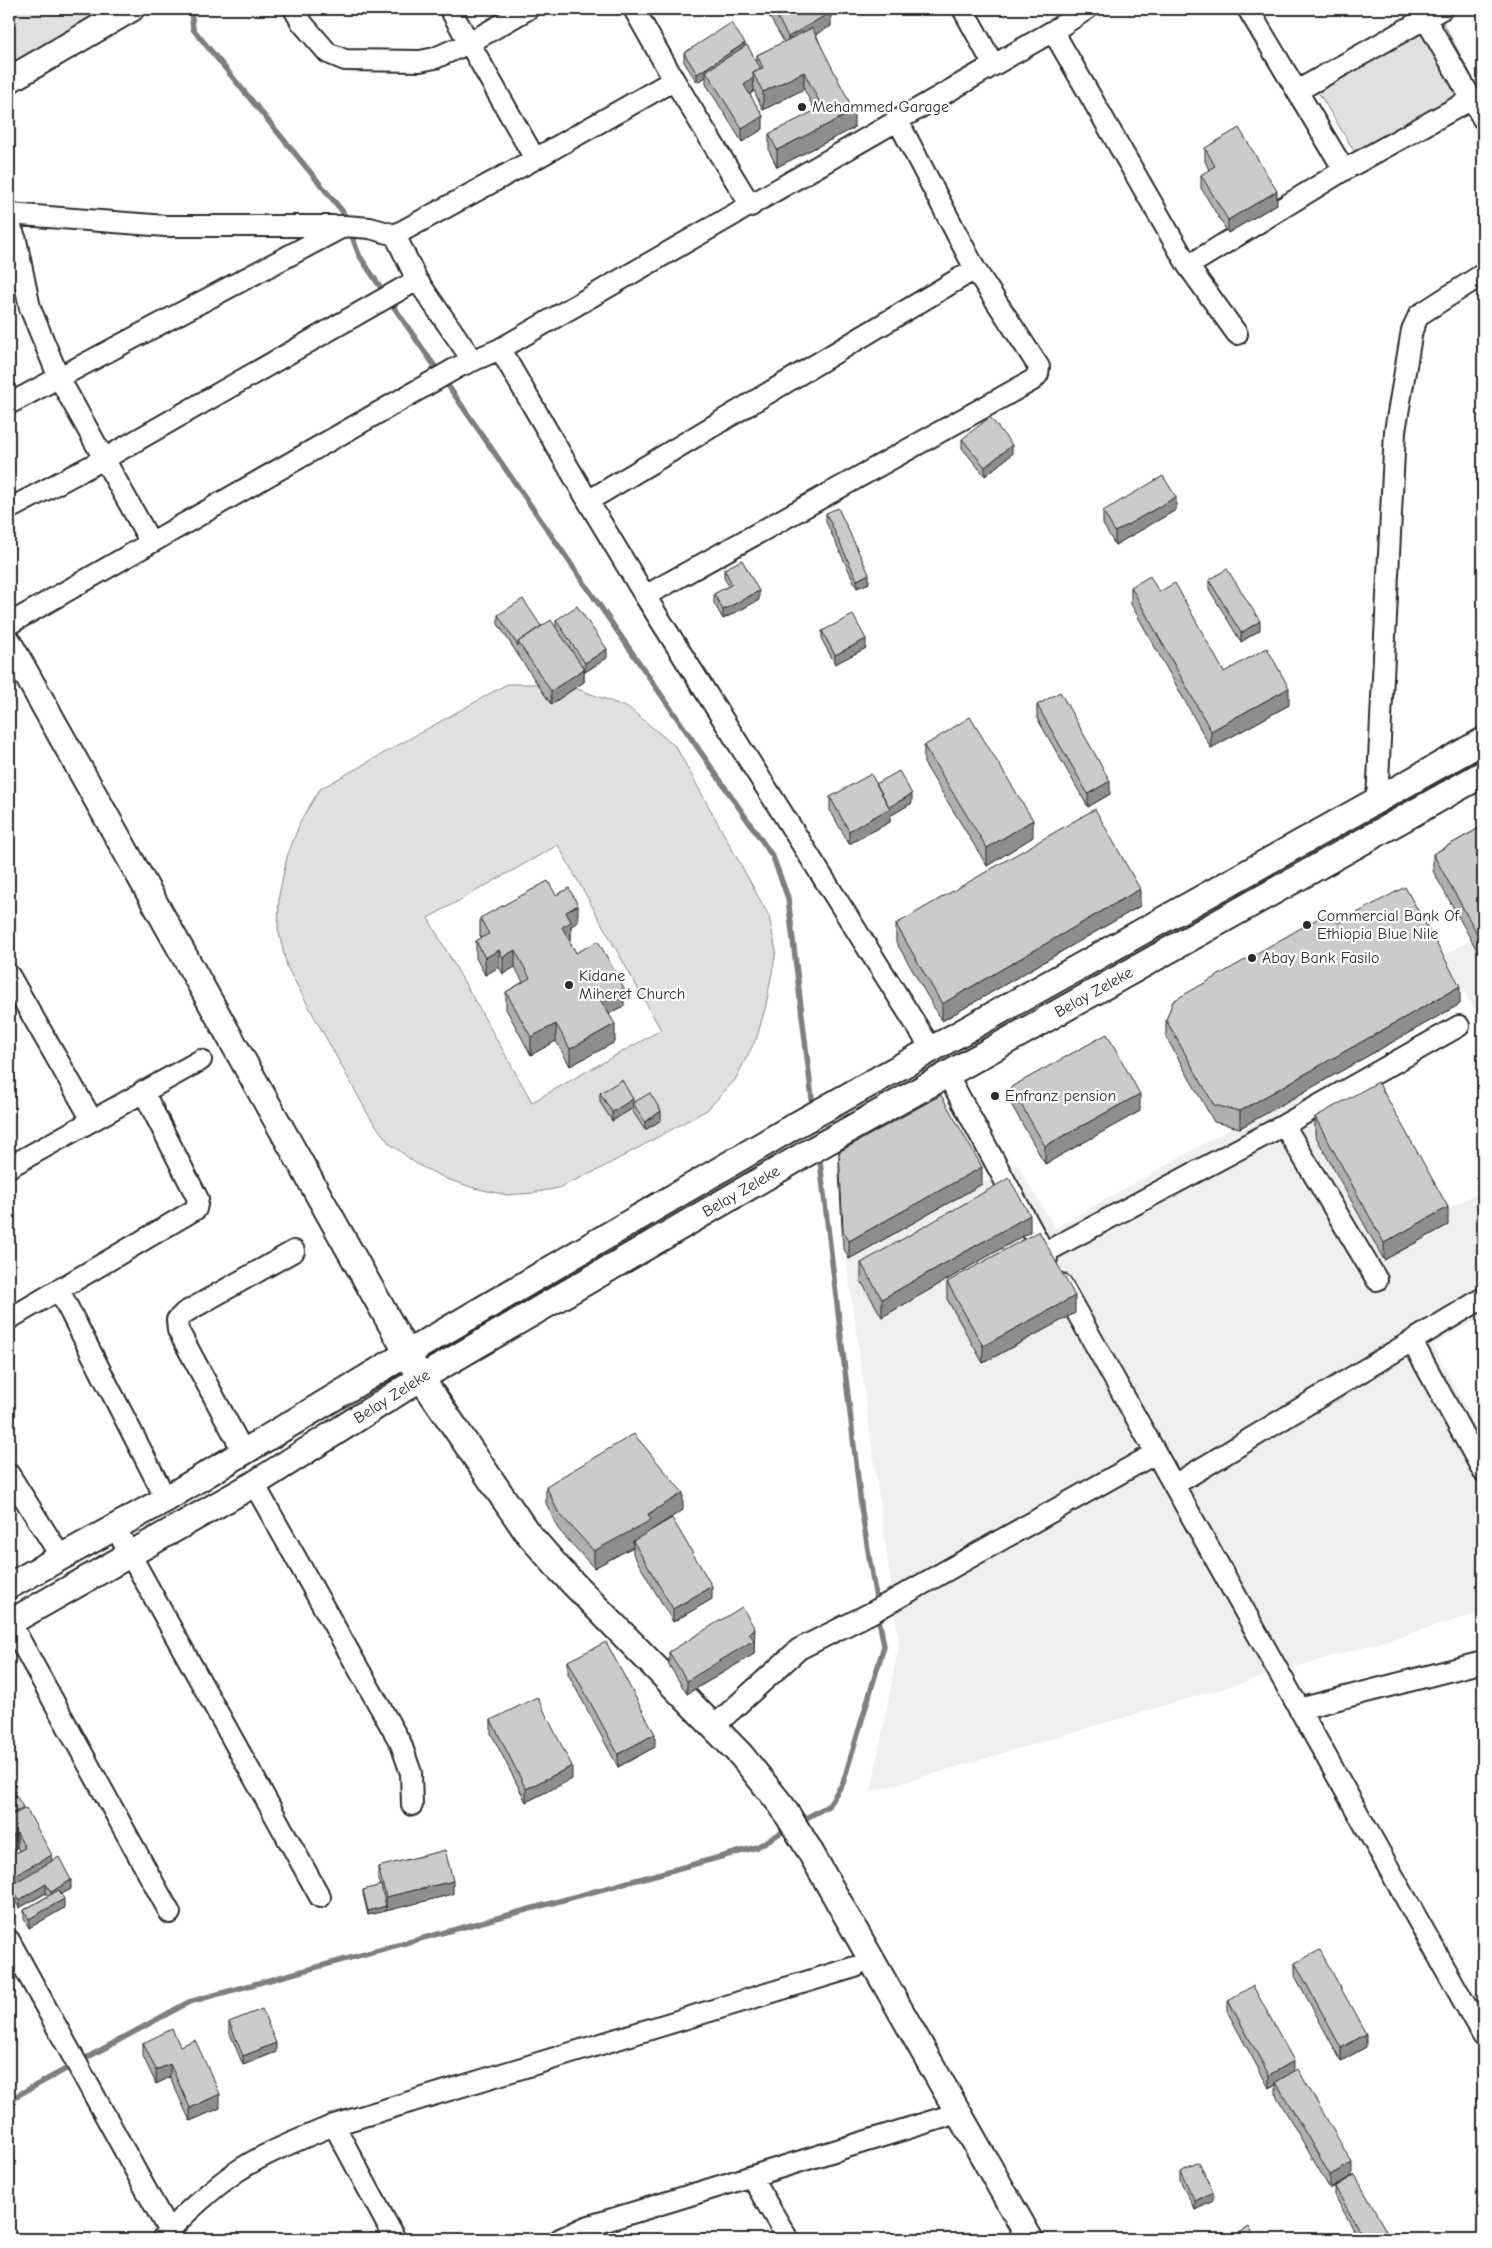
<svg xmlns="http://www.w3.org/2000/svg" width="1492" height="2248" viewBox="0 0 1492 2248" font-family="'Comic Neue',sans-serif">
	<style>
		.built { fill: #efefef }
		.green { fill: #e0e0e0; stroke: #868686; fill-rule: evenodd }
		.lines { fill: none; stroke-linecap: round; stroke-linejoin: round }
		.stream { stroke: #7e7e7e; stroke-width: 5.5 }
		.minor-casing { stroke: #2b2b2b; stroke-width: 24 }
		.tertiary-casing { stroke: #2b2b2b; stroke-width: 29 }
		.minor { stroke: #fff; stroke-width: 20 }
		.tertiary { stroke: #fff; stroke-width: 25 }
		.wall { fill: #afafaf; stroke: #2b2b2b }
		.shaded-wall { fill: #8e8e8e; stroke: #2b2b2b }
		.building { fill: #cbcbcb; stroke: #2b2b2b }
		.poi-dot { fill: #2b2b2b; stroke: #fff; stroke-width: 2 }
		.labels { text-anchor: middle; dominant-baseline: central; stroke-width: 4.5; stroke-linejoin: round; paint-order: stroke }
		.poi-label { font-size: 16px; fill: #2b2b2b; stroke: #fff; text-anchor: start }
		.street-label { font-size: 16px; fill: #2b2b2b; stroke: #fff }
	</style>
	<rect width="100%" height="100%" fill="#fff"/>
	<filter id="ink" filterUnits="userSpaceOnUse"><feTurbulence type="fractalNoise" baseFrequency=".02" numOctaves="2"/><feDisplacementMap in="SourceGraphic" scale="10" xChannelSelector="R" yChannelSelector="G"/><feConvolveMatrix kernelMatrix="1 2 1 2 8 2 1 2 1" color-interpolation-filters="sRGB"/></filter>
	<g filter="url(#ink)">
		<path class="built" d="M1483 933V1025L1444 955Z
			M1300 1089 1387 1242 1483 1190V1316L1433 1345 1483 1440V1612L871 1792 899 1644 846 1258 1017 1164 1055 1228Z"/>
		<path class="green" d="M9 9H115L9 66Z
			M1436 9 1479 90 1359 159 1309 77Z
			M507 684H538L551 704 575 688 629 708 676 747 769 916 776 951 766 1005 757 1037 735 1080 707 1110 598 1170 558 1188 533 1193 507 1195 474 1188 447 1179 418 1165 389 1143 369 1116 287 967 278 929 279 895 287 857 301 820 320 789ZM558 845 661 1030 532 1102 428 918Z"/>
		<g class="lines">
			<path class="stream" d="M191 9 193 29 343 212 347 222
				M350 231 359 255 387 297 773 857 788 898 813 1107
				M819 1153 862 1513 877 1605
				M799 1822 828 1806 843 1783 884 1646 878 1614
				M9 2100 189 2002 757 1847 789 1828"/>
			<defs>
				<path id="minor" d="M294 9 302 23 328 53 345 60 420 61 435 58 469 43 528 9
					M450 9 535 159
					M634 9 674 80 751 206
					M963 9 993 64
					M1248 9 1344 170
					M1425 18 1483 119
					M1053 31 1188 266 1237 334
					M1297 91 1442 9
					M9 214 166 226H345L370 228 395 235 535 159 674 80
					M9 222 16 240 30 308 59 378 150 541
					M395 235 417 280 473 361
					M1188 266 1344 170 1472 99
					M500 349 588 501 645 596 932 1050
					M9 404 343 227
					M588 501 975 269
					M9 509 104 459 417 280
					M645 596 1033 380 1038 374 1039 367 975 269 898 121
					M9 624 458 367 500 349 1053 31 1087 9
					M1377 801 1395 431 1412 330 1419 315 1483 274
					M9 975 92 1120
					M947 1074 1047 1258
					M1284 1125 1377 1280
					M9 1167 201 1060
					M1044 1253 1284 1125 1459 1026
					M1061 1284 1483 2036
					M59 1290 166 1499
					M9 1319 196 1209 198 1199 143 1091
					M1412 1341 1483 1471
					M244 1453 178 1330 177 1320 184 1313 294 1251
					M9 1474 61 1557
					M254 1484 401 1744 411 1773 412 1805
					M1174 1485 1483 1298
					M115 1527 320 1897
					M10 1622 170 1913
					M1299 1709 1483 1662
					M713 1727 799 1649 871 1613 1156 1453
					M9 1940 173 2239
					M334 2125 395 2239
					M752 2178 788 2239
					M162 2239C180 2217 213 2188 236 2172 266 2152 301 2139 334 2125L855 1967
					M560 2239 586 2227 945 2117"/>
				<g id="tertiary">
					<path d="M9 80 131 9"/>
					<path d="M9 643 421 1378 526 1531 560 1570 741 1755 782 1806 807 1846 1030 2239"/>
					<path d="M9 1586 166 1499 406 1354 796 1125 1483 741"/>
					<path id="s1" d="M9 1623 254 1484 421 1378 802 1156 1483 774"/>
				</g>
			</defs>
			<use href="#minor" class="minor-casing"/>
			<use href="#tertiary" class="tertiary-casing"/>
			<use href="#minor" class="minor"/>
			<use href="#tertiary" class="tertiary"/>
		</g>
		<path class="wall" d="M765 9H829L831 26 816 34 854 128 777 167 769 151V134L815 111 804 89 763 110 754 91 750 94 763 129 742 142 706 84V77L697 82 684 62V53L745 47 757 62V55L784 42Z
			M1205 148 1277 204 1228 233 1201 188V175L1209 170 1205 161Z
			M962 439 1012 454 985 476 962 448Z
			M1176 510 1115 545 1103 524V511Z
			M826 513 869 583 857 588 826 522Z
			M724 569 759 600 723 619 714 603V594L729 586 724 578Z
			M1209 580 1260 630 1241 642 1209 589Z
			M1131 587 1159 592 1224 672 1289 705 1211 748 1131 604Z
			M498 615 541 626 556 627V620L607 658 585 672 584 671V682L551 704 518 655 498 624Z
			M822 631 866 648 835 664 822 640Z
			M1037 705 1110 794 1088 807 1037 718Z
			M924 746 1033 837 987 866 924 763Z
			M876 784 912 803 890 816V822L849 844 830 810V797Z
			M1483 826V961L1433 871V854Z
			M556 895 578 922 571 926V939L569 940 576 953 624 1006 609 1014 615 1042 570 1066 556 1041 531 1055 506 1009V992L523 982 515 967 503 974 499 967 485 975 476 958V941L482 938 480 936V918Z
			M1140 906 942 1021 896 942V924Z
			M1338 923 1460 1004 1240 1128 1214 1122 1166 1037V1020Z
			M1011 1087 1140 1111 1045 1164 1011 1104Z
			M600 1093 633 1103 661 1120 645 1130 633 1112V1108L612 1121 600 1102Z
			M1315 1117 1448 1225 1384 1260 1315 1135Z
			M839 1152 982 1184 849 1259 843 1247 839 1170Z
			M1030 1232 882 1317 861 1281V1263Z
			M947 1282 1075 1313 983 1363 947 1299Z
			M546 1486 683 1510 651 1530V1531L712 1599 673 1622 633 1554V1547L594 1568 558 1529 546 1503Z
			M755 1642 754 1643V1654L687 1694 669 1665V1652Z
			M568 1661 655 1747 618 1767 568 1674Z
			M491 1720 572 1779 526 1802 491 1733Z
			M12 1789 23 1810 52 1861 71 1889 62 1894 64 1908 29 1928 24 1919V1910L48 1896 46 1893 19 1908 11 1893V1891H9V1856L19 1851 17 1847Z
			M378 1867 453 1894 368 1915 363 1894V1890L380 1886 378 1880Z
			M1295 1963 1366 2047 1341 2061 1295 1976Z
			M1228 2000 1294 2072 1352 2176 1330 2189 1276 2095V2085L1269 2088 1228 2013Z
			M229 2022 276 2052 243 2065 229 2031Z
			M143 2043 180 2046 220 2108 190 2121 170 2077 156 2084 143 2056Z
			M1180 2171 1213 2201 1195 2210 1180 2180Z
			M1335 2187 1386 2239H1359L1335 2196Z"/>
		<path class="shaded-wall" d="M831 12V26L788 50V37Z
			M745 43V52L706 71V77L697 82V74Z
			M804 72V89L763 110V92Z
			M753 78 754 91 744 98V85Z
			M854 111V128L777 167V150Z
			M763 116V129L742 142V129Z
			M1277 191V204L1228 233V220Z
			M1012 445V454L985 476V467Z
			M1176 497V510L1115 545V532Z
			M869 574V583L857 588V580Z
			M759 591V600L723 619V610Z
			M1260 621V630L1241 642V633Z
			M866 639V648L835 664V655Z
			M607 649V658L585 672V663Z
			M584 669V682L551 704V691Z
			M1289 688V705L1211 748V731Z
			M1110 781V794L1088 807V794Z
			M912 794V803L890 816V822L849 844V831Z
			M1033 820V837L987 866V848Z
			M1140 889V906L942 1021V1004Z
			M578 905V922L571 926V939L562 944V927L566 912Z
			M499 950V967L485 975V958Z
			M515 950V967L503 974V957Z
			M1460 986V1004L1240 1128V1111Z
			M624 988V1006L601 1018V1001Z
			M556 1024V1041L531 1055V1037Z
			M615 1024V1042L570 1066V1049Z
			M1140 1094V1111L1045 1164V1146Z
			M633 1099V1108L612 1121V1112Z
			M661 1111V1120L645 1130V1122Z
			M982 1167V1184L849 1259V1241Z
			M1448 1207V1225L1384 1260V1243Z
			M1030 1215V1232L882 1317V1299Z
			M1075 1296V1313L983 1363V1346Z
			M683 1493V1510L651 1530V1537L633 1541V1547L594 1568V1551L648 1514Z
			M712 1586V1599L673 1622V1609Z
			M755 1629 754 1654 687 1694V1681L749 1633Z
			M655 1734V1747L618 1767V1754Z
			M572 1766V1779L526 1802V1789Z
			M12 1782V1791L9 1793V1784Z
			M23 1807V1816L9 1824V1815Z
			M17 1833V1847L9 1851V1838Z
			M52 1855V1868L11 1885V1891H9V1878Z
			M71 1880V1889L51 1900V1892Z
			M453 1881V1894L386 1911V1897Z
			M46 1884V1893L19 1908V1900Z
			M64 1899V1908L29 1928V1919Z
			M386 1906V1911L368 1915V1911Z
			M1366 2034V2047L1341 2061V2048Z
			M276 2043V2052L243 2065V2056Z
			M1294 2061V2074L1276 2082V2085L1269 2088V2075Z
			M170 2064V2077L156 2084V2070Z
			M220 2094V2108L190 2121V2108Z
			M1352 2163V2176L1330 2189V2175Z
			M1213 2192V2201L1195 2210V2201Z
			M1386 2231V2239H1372Z"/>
		<path class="building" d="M773 9H829L831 12 788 37Z
			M731 23 745 43 697 74 684 53Z
			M812 28 854 111 777 150 769 134 822 107 804 72 763 92 753 73 763 68 757 55Z
			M747 45 761 69 753 73V78L744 85 763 116 742 129 706 71Z
			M1239 128 1277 191 1228 220 1201 175 1215 166 1205 148Z
			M990 417 1012 445 985 467 962 439Z
			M1163 476 1176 497 1115 532 1103 511Z
			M838 508 869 574 857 580 826 513Z
			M742 560 759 591 723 610 714 594 732 584 724 569Z
			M1227 569 1260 621 1241 633 1209 580Z
			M1150 576 1159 592 1175 583 1224 672 1267 648 1289 688 1211 731 1131 587Z
			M523 599 541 626 518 642V646L498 615Z
			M577 606 607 649 585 663 556 620Z
			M853 615 866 639 835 655 822 631Z
			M551 620 584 669 551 691 518 642Z
			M1060 692 1110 781 1088 794 1037 705Z
			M970 717 1033 820 987 848 924 746Z
			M899 771 912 794 889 807 876 784Z
			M871 774 890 808 849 831 830 797Z
			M1095 809 1140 889 942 1004 896 924Z
			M1483 826V944L1433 854Z
			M548 881 556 895 569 888 578 905 566 912 571 922 562 927 576 953 598 941 624 988 601 1001 615 1024 570 1049 556 1024 531 1037 506 992 530 978 515 950 503 957 499 950 485 958 476 941 489 934 480 918Z
			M1405 887 1460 986 1240 1111 1214 1105 1166 1020 1173 1001 1331 911 1338 923Z
			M1107 1034 1140 1094 1045 1146 1011 1087Z
			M622 1080 633 1099 612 1112 600 1093Z
			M1378 1082 1448 1207 1384 1243 1315 1117Z
			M650 1093 661 1111 645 1122 633 1103Z
			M941 1095 982 1167 849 1241 843 1230 839 1152Z
			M1009 1178 1030 1215 882 1299 861 1263Z
			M1039 1231 1075 1296 983 1346 947 1282Z
			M634 1434 683 1493 648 1514 651 1520 594 1551 558 1512 546 1486Z
			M672 1518 712 1586 673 1609 633 1541Z
			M742 1607 755 1629 749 1633 754 1640 687 1681 669 1652Z
			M606 1642 655 1734 618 1754 568 1661Z
			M537 1697 572 1766 526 1789 491 1720Z
			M9 1776 12 1782 9 1784Z
			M11 1787 23 1807 9 1815V1788Z
			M26 1808 52 1855 9 1878V1856L25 1848 17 1833 9 1838V1817Z
			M445 1850 453 1881 386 1897 378 1867Z
			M59 1857 71 1880 51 1892 46 1884 19 1900 11 1885Z
			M381 1885 386 1906 368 1911 363 1890Z
			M59 1890 64 1899 29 1919 24 1910Z
			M1320 1950 1366 2034 1341 2048 1295 1963Z
			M1253 1986 1294 2061 1269 2075 1228 2000Z
			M262 2009 276 2043 243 2056 229 2022Z
			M172 2029 180 2046 195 2040 220 2094 190 2108 170 2064 156 2070 143 2043Z
			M1298 2069 1352 2163 1330 2175 1276 2082Z
			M1199 2162 1213 2192 1195 2201 1180 2171Z
			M1355 2175 1386 2231 1372 2239H1364L1335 2187Z
			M1249 2227 1256 2239H1236L1234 2236Z
			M1395 2235 1397 2239H1387Z"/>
	</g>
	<g class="poi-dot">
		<circle cx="802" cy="107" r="5"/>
		<circle cx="1307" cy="925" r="5"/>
		<circle cx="1252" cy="958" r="5"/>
		<circle cx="569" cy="985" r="5"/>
		<circle cx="995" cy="1096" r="5"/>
	</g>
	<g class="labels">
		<g class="poi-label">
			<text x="812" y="107">Mehammed Garage</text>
			<text x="1317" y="916">Commercial Bank Of<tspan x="1317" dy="18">Ethiopia Blue Nile</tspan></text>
			<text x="1262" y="958">Abay Bank Fasilo</text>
			<text x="579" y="976">Kidane<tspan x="579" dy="18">Miheret Church</tspan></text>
			<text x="1005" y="1096">Enfranz pension</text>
		</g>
		<g class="street-label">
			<text stroke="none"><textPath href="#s1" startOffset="1255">Belay Zeleke</textPath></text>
			<text stroke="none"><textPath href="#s1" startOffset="850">Belay Zeleke</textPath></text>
			<text stroke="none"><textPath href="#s1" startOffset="445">Belay Zeleke</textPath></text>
		</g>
	</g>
	<rect width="1492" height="2248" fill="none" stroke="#fff" stroke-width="30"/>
	<rect x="15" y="15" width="1462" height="2218" fill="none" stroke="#2b2b2b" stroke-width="2" filter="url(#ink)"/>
</svg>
